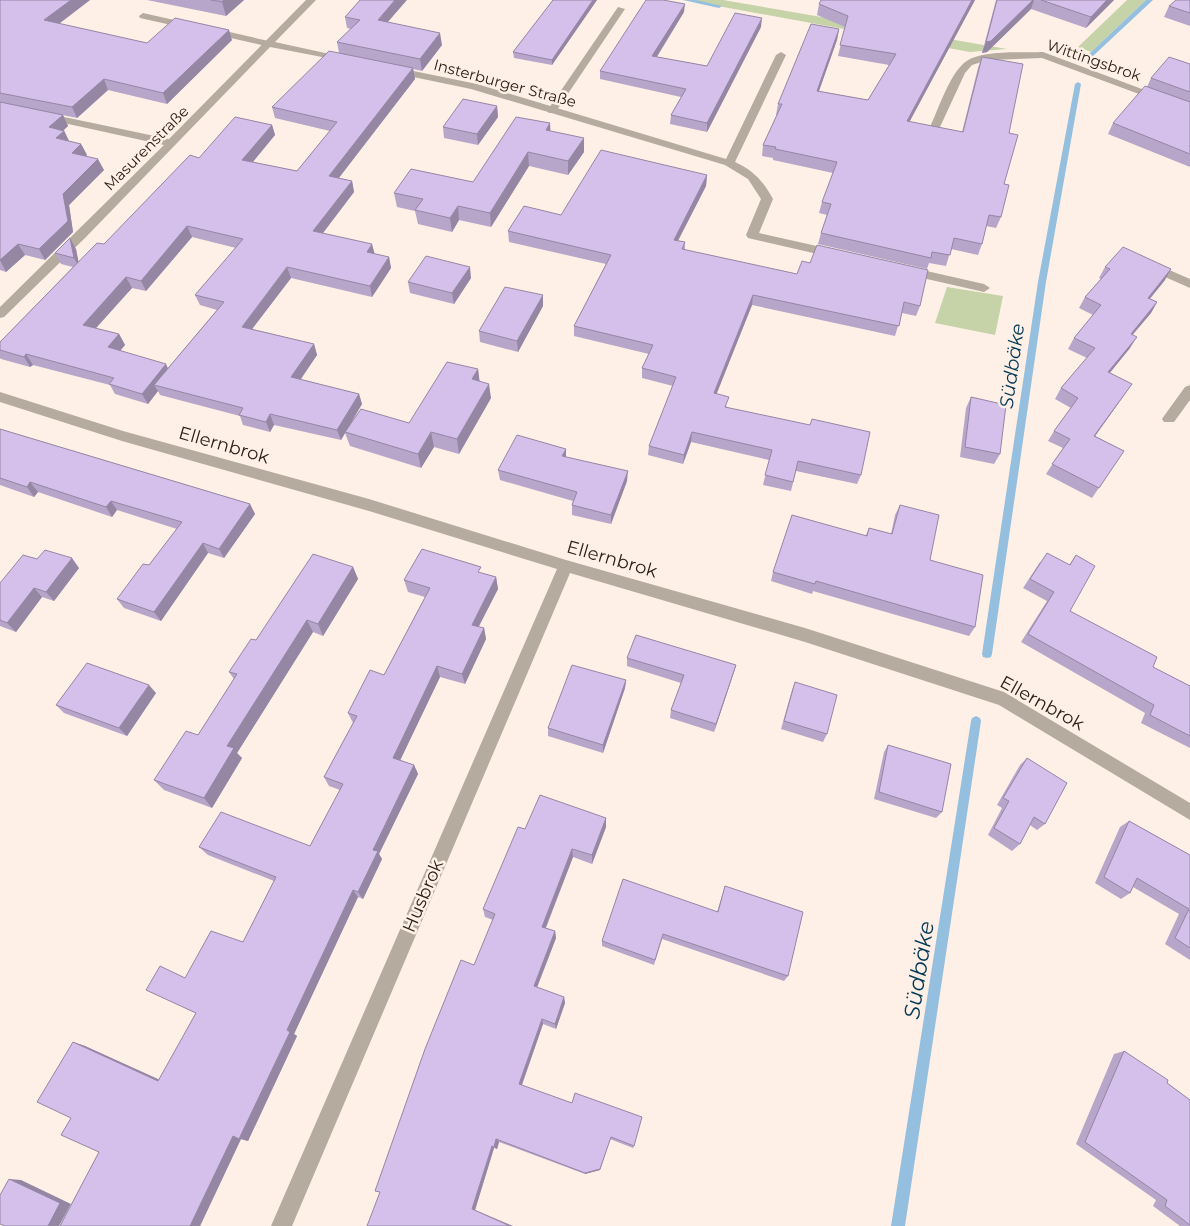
<svg xmlns="http://www.w3.org/2000/svg" width="1190" height="1226" viewBox="0 0 1190 1226" font-family="Montserrat,sans-serif">
	<style>
		.green { fill: #c6d3a9 }
		.lines { fill: none; stroke-linecap: round; stroke-linejoin: round }
		.stream { fill: #95bfdf; fill-rule: evenodd }
		.service { fill: #b5ab9e; fill-rule: evenodd }
		.minor { fill: #b5ab9e; fill-rule: evenodd }
		.wall { fill: #b7a5ca; fill-rule: evenodd }
		.shaded-wall { fill: #9586a4 }
		.building { fill: #d5c0eb; stroke: #9586a4 }
		.labels { text-anchor: middle; dominant-baseline: central; stroke-width: 5; stroke-linejoin: round; paint-order: stroke }
		.far-street-label { font-size: 15px; fill: #2c2117; stroke: #fef0e6 }
		.street-label { font-size: 18px; fill: #2c2117; stroke: #fef0e6 }
		.water-label { font-size: 19px; font-style: italic; fill: #013756; stroke: #fef0e6 }
		.near-water-label { font-size: 22px; font-style: italic; fill: #013756; stroke: #fef0e6 }
	</style>
	<rect width="100%" height="100%" fill="#fef0e6"/>
	<path class="green" d="M685 0H723L1007 49 970 52Z
		M1127 0H1146L1091 52 1078 47Z
		M947 287 1003 296 995 335 935 323Z"/>
	<g class="lines">
		<path class="stream" d="M683 0H696L722 6 719 8Z
			M1146 0H1153L1093 56H1089V54Z
			M1078 82 1081 84 1046 282 992 654 991 657 987 658 983 657 982 654 1038 282 1075 84Z
			M976 716 980 718 981 721 905 1226H891L971 721 972 718Z"/>
		<path class="service" d="M618 7 625 9 555 113H549L547 111Z
			M143 13 192 24 193 26 189 29 140 18 139 16Z
			M212 28 273 42 274 44 270 47 209 33 208 31Z"/>
		<path class="minor" d="M306 0H316L275 42 348 58V62L270 47 85 238 4 317 0 318V307L164 145 41 118V114L45 113 169 139Z
			M781 52 786 55 735 162C753 170 764 182 773 199L759 233 839 251 841 254 839 257 835 258 748 238 746 235 761 199 748 179 725 165 471 89 394 73 389 70 394 67 477 84 726 159 776 55Z
			M1043 52 1190 107V113L1042 58 988 60 972 65 965 73 940 127 935 130 930 127C939 108 949 76 964 63 979 49 1023 53 1043 52Z
			M1151 262 1190 279V288L1147 269 1145 266Z
			M909 267 984 284 990 288 984 292 905 274 903 271Z
			M1190 385V400L1174 422H1164L1162 419 1164 416 1185 387Z
			M0 392 123 431 369 499 566 560 805 628 1004 692 1190 803V820L999 705 805 642 570 573 292 1226H271L557 569 369 511 122 441 0 402Z"/>
	</g>
	<path class="wall" d="M0 0H90L59 24 147 43 232 40 167 104 108 90 77 118 43 111 63 115 68 126 64 130 69 141 81 144 87 155 85 156 104 170 69 205 73 232 45 260 25 255 6 272 0 270Z
		M147 0H244L226 16Z
		M553 0H597L552 65 514 58 513 52Z
		M975 0 909 122 962 132 978 68 982 57 1009 133 1001 217 996 228 986 226 982 244 978 255 951 249 946 266 929 263 927 269 818 244 821 233 827 215 819 213 822 202 833 173 773 160V158L762 156 763 145 777 115H776L778 104 839 29 837 40 819 91 868 100 889 65 838 56 845 27 817 15 819 4Z
		M996 0H1114L1086 28 1031 9 987 52 982 53Z
		M1190 0V26L1164 17 1169 6Z
		M684 12 657 57 707 66 761 27 707 132 670 124 671 115 681 97 600 79V71Z
		M345 17 387 22 442 45 422 71 413 69 415 79 338 178 352 181 354 192 323 233 375 254 389 257 391 268 372 297 291 278 252 329 314 344 317 355 300 379 359 394 362 404 349 426 409 423 478 369 479 381 491 398 459 454 434 447 421 468 350 446 345 433 341 440 274 425 270 432 243 425 240 416 160 395 158 391 148 404 115 394 110 385 33 365 30 367 1 359 0 358V342L73 267 61 264 55 253 76 249 78 262 104 244 199 158 272 125 275 135 253 162 297 171 330 131 275 118 272 107 339 53 337 42 351 29 347 28ZM192 237 236 248 195 295 200 305 217 310 168 368 120 351 125 345 119 334 95 328 132 288 146 291Z
		M1190 64V167L1108 134 1113 123 1147 87 1151 78Z
		M497 106 498 117 478 145 444 138 443 127Z
		M550 123V131L584 152 568 175 529 166 491 227 459 220 452 232 418 224 415 211 397 207 394 193 473 182Z
		M707 175 706 186 678 241 685 242V250L920 306 916 316 902 313 895 336 752 305 716 394 727 407 861 475 857 484 796 471 791 491 763 485 769 460 691 442 683 464 648 455 649 446 673 386 642 378V368L649 354 574 336V326L606 264 509 242 508 231 561 215Z
		M1105 267 1165 280 1150 299 1157 302 1151 313 1132 335 1130 348 1110 373 1132 384 1095 436 1124 451 1092 498 1046 474 1063 448 1048 441 1054 431 1071 408 1055 399 1061 388 1087 358 1068 349 1074 338 1093 315 1079 308 1085 297 1101 279 1099 278Z
		M471 278 454 304 410 293 408 282Z
		M543 306 518 352 480 342 479 331Z
		M971 397 1000 454 994 464 960 457 966 408Z
		M0 429 250 504 255 514 224 558 208 553 161 621 124 608 117 599 149 565 177 529 117 510 112 517 38 492 34 497 0 485Z
		M566 457 627 481 611 524 572 515V505L573 501 500 480 498 470Z
		M900 505 930 560 975 627 969 636 813 591 812 594 771 581 773 572 866 535 869 528 891 534 895 515Z
		M1076 555 1070 611 1153 667 1190 686V748L1141 723 1145 713 1021 642 1047 601 1023 588 1040 562 1069 565Z
		M37 559 79 568 54 601 42 597 16 632 0 626V583Z
		M353 567 358 579 323 636 313 632 237 753 242 758 212 808 164 790 154 780 198 735 234 679 229 672Z
		M482 573 496 577 498 589 478 627 484 628 486 639 465 684 440 677 400 760 414 765 418 774 379 854 382 859 363 899 358 897 294 1034 297 1036 248 1141 241 1139 200 1226H60L99 1152 71 1118 73 1042 85 1046 159 1080 196 1013 146 990 185 978 243 942 274 881 208 855 199 847 310 846 340 790 329 786 324 777 353 723 348 713 384 675 425 597 408 592 404 580Z
		M627 658 736 665 714 732 670 718 671 710 681 683 627 666Z
		M626 680 625 688 603 753 548 736V728Z
		M795 682 827 734 823 742 781 729 792 690Z
		M156 693 127 736 64 713 56 705Z
		M888 745 942 812 936 818 874 799 884 752Z
		M1027 758 1045 824 1037 830 1030 825 1020 844 1012 851 988 835 1002 808 997 805 1020 765Z
		M606 818V827L592 864 573 857 546 928 555 931 556 938 537 988 564 997 565 1003 556 1029 543 1024 522 1085 634 1146 633 1148 610 1139 600 1170 585 1174 499 1142 497 1149 494 1148 475 1210 367 1226 493 920 485 917 483 909 525 829Z
		M1129 821 1190 855V960L1165 944 1179 914 1133 887 1130 893 1121 899 1095 883 1120 827Z
		M725 886 788 976 784 981 662 939 654 965 602 946V941L717 912Z
		M1124 1051 1190 1100V1226H1180L1153 1206 1156 1200 1076 1144 1114 1054Z"/>
	<path class="shaded-wall" d="M71 0H90L49 31 44 20Z
		M224 0H244L226 16 222 2Z
		M395 0H407L380 31 378 20Z
		M593 0H597L552 65V60Z
		M972 0H975L904 132 907 121Z
		M1033 0H1034L1031 9 987 52 982 53 986 42Z
		M1107 0H1114L1086 28 1091 17Z
		M685 4 684 12 652 64V56Z
		M762 18 761 27 707 132V123Z
		M839 29 837 40 815 102 817 91Z
		M229 30 232 40 167 104 163 93Z
		M440 33 442 45 422 71 420 59Z
		M413 68 415 79 332 187 329 176Z
		M104 79 108 90 77 118 72 107Z
		M497 106 498 117 478 145 477 134Z
		M63 115 68 126 55 138 49 127Z
		M550 123 551 138 546 130Z
		M272 125 275 135 246 170 242 160Z
		M64 131 69 141 56 138Z
		M584 138V152L568 175V161Z
		M81 144 87 155 77 164 72 153Z
		M528 152 529 166 491 227 490 213Z
		M98 159 104 170 69 205 73 232 45 260 39 249 63 194Z
		M707 175 706 186 673 250 674 240Z
		M352 181 354 192 316 242 313 231Z
		M458 206 459 220 452 232 450 218Z
		M187 226 192 237 146 291 141 281Z
		M70 238 76 249 80 269 74 258Z
		M18 244 25 255 6 272 0 260Z
		M372 244 375 255 367 252Z
		M389 257 391 268 372 297 370 286Z
		M287 267 291 278 246 337 242 327Z
		M470 267 471 278 454 304 452 293Z
		M1171 269 1165 280 1141 309 1148 298Z
		M126 277 132 288 89 336 83 325Z
		M543 295V306L518 352 517 341Z
		M753 295 752 305 713 403 714 393Z
		M1157 302 1151 313 1124 345 1131 334Z
		M119 334 125 345 114 358 108 347Z
		M1137 337 1130 348 1102 382 1108 372Z
		M314 344 317 355 295 388 291 377Z
		M26 354 33 365 30 367 24 357Z
		M166 364 171 375 154 385 158 391 148 404 142 394Z
		M478 369 480 384 472 379Z
		M489 384 491 398 459 454 457 439Z
		M1132 384 1125 394 1088 446 1094 436Z
		M359 394 362 404 341 440 337 430Z
		M270 414 274 425 270 432 266 422Z
		M431 432 434 447 421 468 418 454Z
		M692 432 691 442 683 464 684 455Z
		M566 449V459L562 456Z
		M628 471 627 481 611 524V515Z
		M30 482 38 492 34 497 27 487Z
		M111 501 117 510 112 517 106 507Z
		M250 504 255 514 224 558 219 549Z
		M203 543 208 553 161 621 154 612Z
		M72 558 79 568 54 601 46 592Z
		M353 567 358 579 323 636 318 624Z
		M496 577 498 589 474 636 472 625Z
		M34 588 42 597 16 632 7 623Z
		M307 620 313 632 237 753 242 758 212 808 204 798 227 746Z
		M484 628 486 639 465 684 462 674Z
		M736 665 734 672 714 732 716 724Z
		M437 666 440 677 397 767 393 758Z
		M626 680 625 688 603 753V745Z
		M149 685 156 693 127 736 119 728Z
		M414 765 418 774 379 854 382 859 363 899 358 892 373 850Z
		M606 818V827L592 864V855Z
		M572 849 573 857 543 934 542 927Z
		M353 890 358 897 294 1034 297 1036 248 1141 241 1139 200 1226H190L233 1136 287 1030Z
		M555 931 556 938 535 992 534 986Z
		M564 997 565 1003 556 1029 555 1024Z
		M542 1019 543 1024 521 1087 519 1084Z
		M73 1042 85 1046 169 1084 158 1081Z
		M496 1139 499 1142 497 1149 494 1147Z
		M610 1139 600 1170 585 1174V1173Z
		M492 1146 494 1148 475 1210 513 1226H510L472 1209Z
		M9 1179 21 1180 71 1204 59 1226H48Z"/>
	<path class="building" d="M0 0H71L44 20 147 43 175 18 229 30 163 93 104 79 72 107 0 93Z
		M211 0H224L222 2Z
		M360 0H395L378 20 440 33 420 59 337 42 360 20 345 17Z
		M553 0H593L552 60 513 52Z
		M646 0H663L685 4 652 56 707 66 735 13 762 18 707 123 671 115 686 89 600 71Z
		M821 0H972L907 121 963 132 982 57 1023 64 1009 133 1018 135 1004 184 1009 185 1001 217 989 215 982 244 954 238 950 255 932 252 931 258 821 233 831 204 822 202 837 162 775 149 776 147 763 145 782 104H778L811 24 839 29 817 91 868 100 896 54 840 45 848 16 819 4Z
		M997 0H1033L991 41 986 42Z
		M1041 0H1107L1091 17Z
		M1176 0H1190V13L1169 6Z
		M329 51 413 68 329 176 352 181 313 231 372 244 367 252 389 257 370 286 287 267 242 327 314 344 291 377 359 394 337 430 270 414 266 422 239 415 243 408 154 385 224 302 195 295 243 239 187 226 141 281 126 277 83 325 119 334 108 347 166 364 142 394 109 384 114 378 26 354 24 357 0 350V342L97 243 104 244 190 155 199 158 235 117 272 125 242 160 297 171 337 122 272 107Z
		M1169 57 1190 64V92L1151 78Z
		M1145 86 1190 102V154L1113 123Z
		M463 99 497 106 477 134 443 127Z
		M0 102 63 115 49 127 64 131 56 138 81 144 72 153 98 159 63 194 68 221 39 249 18 244 0 260Z
		M516 117 550 123 546 130 584 138 568 161 528 152 490 213 458 206 450 218 415 210 423 199 394 193 411 169 473 182Z
		M601 150 707 175 674 240 685 242 682 249 797 274 802 261 810 263 817 245 928 270 920 306 904 302 899 326 753 295 714 393 729 397 725 407 810 425 812 419 870 432 861 475 798 461 793 482 765 475 772 450 692 432 684 455 649 446 676 377 642 368 653 345 574 326 611 255 508 231 524 206 561 215Z
		M70 238 74 258 55 253Z
		M1123 247 1171 269 1148 298 1157 302 1131 334 1137 337 1108 372 1132 384 1094 436 1124 451 1099 488 1052 464 1070 439 1054 431 1078 398 1061 388 1095 348 1074 338 1101 305 1085 297 1110 269 1105 267Z
		M426 256 470 267 452 293 408 282Z
		M505 287 543 295 517 341 479 331Z
		M447 362 478 369 472 379 489 384 457 439 431 432 418 454 345 432 361 409 409 423Z
		M971 397 1006 405 1000 454 965 447Z
		M0 429 250 504 219 549 203 543 154 612 117 599 143 564 149 565 182 522 111 501 106 507 30 482 27 487 0 478Z
		M517 435 566 449 562 456 628 471 611 515 572 505 577 492 498 470Z
		M900 505 939 515 930 560 983 575 975 627 816 581 815 584 773 572 792 515 867 536 869 528 892 534Z
		M422 549 481 567 478 572 496 577 472 625 484 628 462 674 437 666 393 758 414 765 373 850 378 851 358 892 353 890 287 1030 290 1032 239 1139 233 1136 190 1226H60L99 1152 61 1135 71 1118 37 1102 73 1042 158 1081 196 1013 146 990 160 966 185 978 211 931 243 942 276 877 199 847 221 812 310 846 343 784 324 777 357 716 348 713 370 670 384 675 430 588 404 580Z
		M45 550 72 558 46 592 34 588 7 623 0 620V583L23 555 37 559Z
		M1047 553 1070 565 1076 555 1095 566 1070 611 1157 657 1153 667 1190 686V736L1150 715 1154 705 1028 634 1054 592 1030 579Z
		M313 554 353 567 318 624 307 620 227 746 234 748 204 798 154 780 186 731 198 735 237 674 229 672 251 639 256 640Z
		M636 635 736 665 716 724 671 710 684 675 627 658Z
		M87 663 149 685 119 728 56 705Z
		M572 665 626 680 603 745 548 728Z
		M795 682 837 695 827 734 784 721Z
		M888 745 951 764 942 812 879 792Z
		M1027 758 1067 783 1045 824 1034 817 1020 844 994 828 1009 801 1003 798Z
		M540 795 606 818 592 855 572 849 542 927 555 931 534 986 564 997 555 1024 542 1019 519 1084 572 1103 575 1093 642 1117 634 1146 611 1137 600 1169 585 1173 496 1139 494 1147 492 1146 472 1209 510 1226H367L380 1192 375 1191 425 1049 461 960 474 965 495 914 483 909 518 827 525 829Z
		M1129 821 1190 855V948L1175 938 1189 909 1137 878 1130 893 1104 877Z
		M623 879 718 912 725 886 803 912 788 976 663 934 655 960 602 941Z
		M1124 1051 1168 1080 1167 1083 1190 1100V1225L1165 1206 1167 1200 1085 1142Z
		M9 1179 60 1203 48 1226H5L0 1224V1195Z"/>
	<g class="labels">
		<g class="far-street-label">
			<text transform="translate(1094 60) rotate(19)">Wittingsbrok</text>
			<text transform="translate(505 83) rotate(15)">Insterburger Straße</text>
			<text transform="translate(146 148) rotate(-45)">Masurenstraße</text>
		</g>
		<g class="street-label">
			<text transform="translate(224 445) rotate(16)">Ellernbrok</text>
			<text transform="translate(612 559) rotate(16)">Ellernbrok</text>
			<text transform="translate(1042 703) rotate(29)">Ellernbrok</text>
			<text transform="translate(423 896) rotate(-67)">Husbrok</text>
		</g>
		<g class="water-label">
			<text transform="translate(1012 366) rotate(-82)">Südbäke</text>
		</g>
		<g class="near-water-label">
			<text transform="translate(919 970) rotate(-81)">Südbäke</text>
		</g>
	</g>
</svg>
